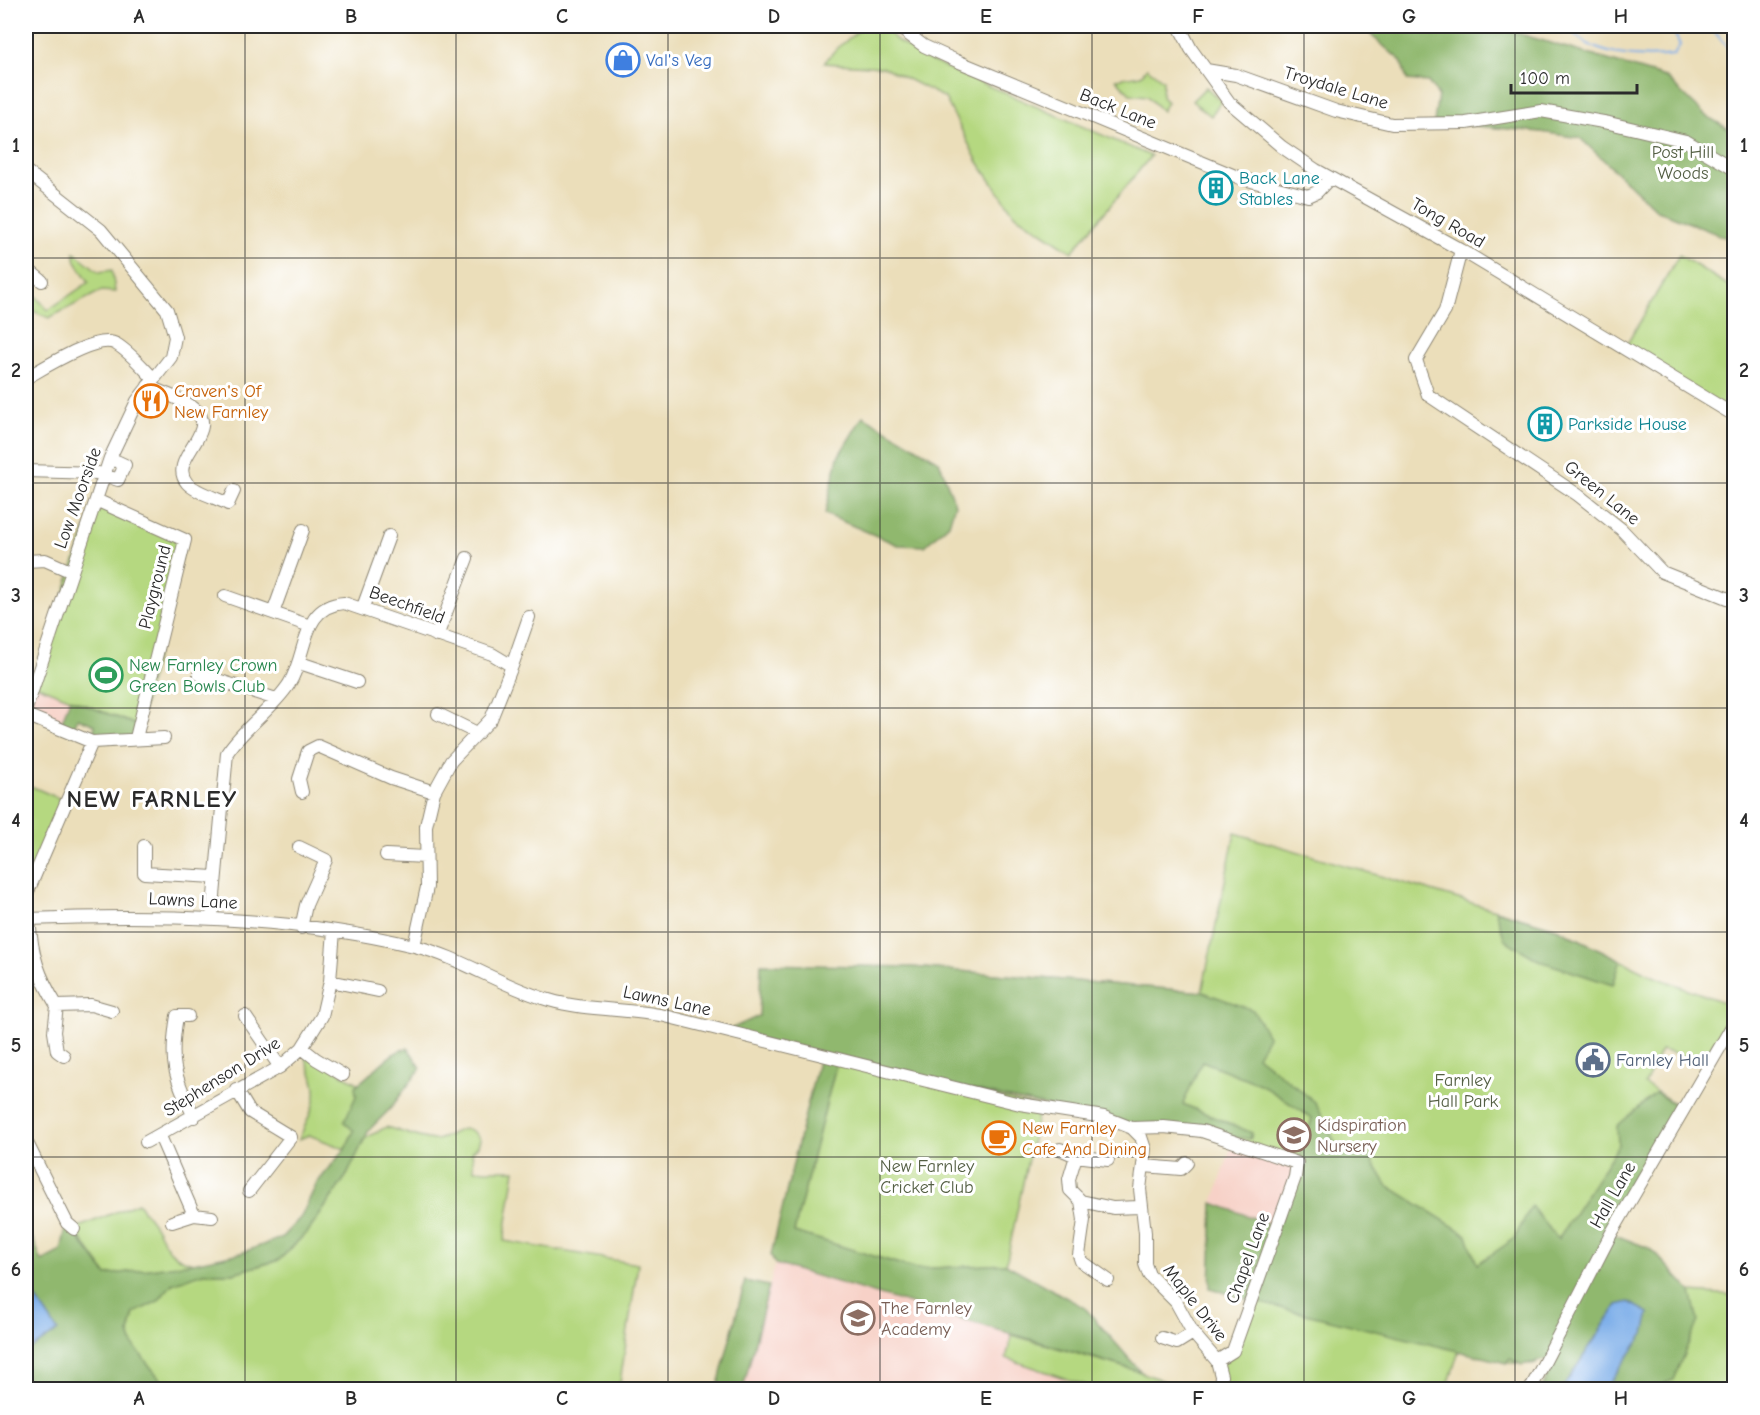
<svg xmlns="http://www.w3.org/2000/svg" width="1760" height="1415" viewBox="0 0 1760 1415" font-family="'Comic Neue',sans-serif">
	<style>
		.built { fill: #f7d1c7 }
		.green { fill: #b5d880; stroke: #708256; stroke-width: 1.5 }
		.forest { fill: #90b86e; stroke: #5e724c; stroke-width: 1.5 }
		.water { fill: #7eafe9; stroke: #546d8a; stroke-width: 1.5 }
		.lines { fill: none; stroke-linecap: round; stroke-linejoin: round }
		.stream { stroke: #7eafe9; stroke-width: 2 }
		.minor-casing { stroke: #8b8472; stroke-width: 14 }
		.minor { stroke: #fff; stroke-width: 12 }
		.grid { fill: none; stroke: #2b2b2b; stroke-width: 1.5; stroke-opacity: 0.55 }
		.labels { text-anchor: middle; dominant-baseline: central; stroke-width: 6; stroke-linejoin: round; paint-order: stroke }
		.shop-label { font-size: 18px; fill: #366cbe; stroke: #fff; text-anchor: start }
		.street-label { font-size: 18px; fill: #2b2b2b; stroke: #fff }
		.park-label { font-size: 18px; fill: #545f44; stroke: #fff }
		.culture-label { font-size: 18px; fill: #0d838f; stroke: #fff; text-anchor: start }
		.food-label { font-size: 18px; fill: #c56008; stroke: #fff; text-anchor: start }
		.leisure-label { font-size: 18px; fill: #27864d; stroke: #fff; text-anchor: start }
		.service-label { font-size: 18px; fill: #4e5e75; stroke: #fff; text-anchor: start }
		.education-label { font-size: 18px; fill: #785e54; stroke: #fff; text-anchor: start }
		.district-label { font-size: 24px; font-weight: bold; letter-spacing: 1.5px; fill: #2b2b2b; stroke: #fff }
		.neatline { fill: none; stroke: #2b2b2b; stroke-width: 2 }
		.grid-label { font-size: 20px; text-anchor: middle; font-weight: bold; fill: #2b2b2b }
	</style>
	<rect width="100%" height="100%" fill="#fff"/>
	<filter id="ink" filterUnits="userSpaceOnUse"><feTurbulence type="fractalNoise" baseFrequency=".0167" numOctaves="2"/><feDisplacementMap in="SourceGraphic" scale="12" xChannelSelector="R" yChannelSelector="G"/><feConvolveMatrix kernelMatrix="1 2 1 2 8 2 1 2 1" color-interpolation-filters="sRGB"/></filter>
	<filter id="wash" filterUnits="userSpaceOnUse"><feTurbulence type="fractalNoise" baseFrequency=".008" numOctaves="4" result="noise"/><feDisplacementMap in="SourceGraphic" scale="24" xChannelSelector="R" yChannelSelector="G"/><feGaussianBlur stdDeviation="1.35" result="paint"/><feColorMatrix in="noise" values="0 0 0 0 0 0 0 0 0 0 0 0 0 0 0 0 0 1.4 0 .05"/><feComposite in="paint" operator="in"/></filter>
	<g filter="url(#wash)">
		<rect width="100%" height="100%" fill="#ebdeba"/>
		<path class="built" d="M33 684 70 699 59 729 26 709Z
			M1233 1142 1297 1163 1278 1227 1213 1203Z
			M775 1264 1012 1335 1006 1358 1096 1389 743 1390Z"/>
		<path class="green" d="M864 26H882L896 40 926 59 1151 156 1072 252 1014 214 978 162 945 98 884 67 824 63 835 50Z
			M1147 68 1163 80 1162 97 1167 102 1162 111 1147 96 1130 94 1116 79 1141 75Z
			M1206 87 1221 101 1211 116 1192 101Z
			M74 252 99 272 112 270 115 292 101 291 49 318 26 308V296L32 292 48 310 89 282 76 262Z
			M1679 255 1734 289V415L1624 349Z
			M96 500 185 540 139 726 33 684Z
			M26 784 65 801 26 896Z
			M1235 833 1556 928 1655 977 1734 1006 1703 1062 1661 1050 1645 1084 1678 1106 1605 1231 1536 1364 1507 1363 1459 1350 1447 1389 1220 1390 1217 1361 1233 1351 1297 1163 1233 1142 912 967 1202 992Z
			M302 1048 343 1075 373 1091 345 1149 309 1135 299 1139C320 1092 320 1096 302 1048Z
			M837 1061 1039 1107 1006 1264 916 1269 794 1232Z
			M386 1127C401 1131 418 1138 433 1140 449 1142 464 1115 480 1139L478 1146 472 1152 474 1170H515L504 1241 638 1264 619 1389H168L133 1345 129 1333 134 1313 158 1301 172 1284 203 1273H233L279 1260 310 1229 347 1175 364 1139Z
			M138 1203C144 1212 153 1221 158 1231 167 1249 173 1258 193 1263L107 1275 74 1229Z
			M1651 1249 1691 1292 1734 1295V1389L1540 1390 1554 1365Z
			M1012 1335 1141 1372 1184 1389H1096L1006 1358Z"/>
		<path class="forest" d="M1365 26H1493L1665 77 1706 116 1734 132V241L1657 210 1580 138 1541 132 1434 122 1438 95 1428 82 1407 80 1401 61 1372 36Z
			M863 416 939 461 955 504 949 524 925 546 898 545 825 514 838 457Z
			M70 699 139 726 136 738 92 742 95 725 78 718 71 733 59 729Z
			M1495 910 1556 928 1621 960 1613 985 1540 961 1505 940Z
			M761 964 912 967 1203 992 1253 1010 1268 1036 1257 1056 1315 1102 1337 1146 1365 1149 1387 1185 1467 1235 1477 1264 1514 1239 1531 1206 1558 1239 1618 1146 1617 1126 1656 1093 1678 1106 1605 1231 1651 1249 1691 1292 1698 1321 1673 1380 1652 1389H1605L1646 1323 1649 1313 1617 1305 1562 1389H1540L1554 1366 1545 1360 1522 1365 1510 1359 1507 1363 1252 1301 1210 1288 1213 1203 1278 1227 1312 1118 1262 1085 1202 1061 1183 1104 1252 1133 1250 1139 1149 1128 837 1061 794 1232 916 1269 1006 1264 1085 1308 1141 1372 775 1264 771 1255 819 1057 724 1032 759 1016Z
			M408 1048 421 1068 390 1109 369 1130 347 1175 310 1229 279 1260 233 1273H203L172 1284 158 1301 134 1313 129 1333 133 1345 168 1389H26V1352L57 1331 26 1283V1223L42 1261 61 1251 67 1223 107 1275 193 1263 241 1253 281 1238 301 1217 317 1183 345 1149 354 1131 344 1122 356 1096 355 1086C375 1073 386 1053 408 1048Z
			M745 1281 769 1286 743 1389H717Z"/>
		<path class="water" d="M26 1283 58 1331 26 1352Z
			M1629 1302 1649 1313 1644 1334 1605 1389H1562L1617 1305Z"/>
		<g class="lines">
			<path class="stream" d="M1569 26C1586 57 1642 59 1674 55L1680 45 1671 26
				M1710 26 1734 56"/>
		</g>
	</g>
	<g filter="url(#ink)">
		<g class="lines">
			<defs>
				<path id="minor" d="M897 26 924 46 957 61 1240 178 1308 196 1317 192 1330 178
					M1179 26 1191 49 1229 102 1282 147 1316 170 1461 250 1734 415
					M1206 70 1236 75 1336 111 1392 124 1466 123 1541 111 1609 123 1686 141 1734 169
					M26 171 101 230 167 310 175 337 171 357 137 401 110 458 26 709
					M1461 250 1445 311 1416 360 1428 395 1578 495 1621 529 1662 572 1734 601
					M26 268 42 281
					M26 378C44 368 98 333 116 344 130 352 143 368 154 379
					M148 386C162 393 186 400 197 411 218 434 167 460 187 483 195 492 217 498 228 504L234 491
					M26 471 98 473 118 480 125 465 110 458
					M96 500 185 540 136 738
					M26 561 45 560 70 571
					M225 596 310 626
					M363 607 389 536
					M273 613 303 530
					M437 636 467 558
					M300 663 357 682
					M512 666 529 617
					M199 674 276 699
					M438 714 475 732
					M26 715 92 742
					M302 792 299 779 308 751 318 746 391 778 434 792
					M144 846V873L214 877
					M299 847 326 860 306 905 301 928
					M386 855 425 857
					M26 896 92 742 164 738
					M212 918 227 753C244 727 272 710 289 684 308 654 300 606 344 603L492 654 512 666 491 719 451 761 434 792 426 826 427 887 414 946
					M26 919C154 914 288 916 414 946 461 957 502 987 549 1000 586 1011 627 1008 665 1016L1020 1104 1104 1117 1132 1128 1164 1127 1202 1131 1297 1163 1295 1177 1233 1351 1217 1361
					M29 919C32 956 38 975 57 1006L91 1005 112 1011
					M330 981 378 991
					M57 1006 54 1032 57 1051 64 1056
					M188 1016H177C169 1064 174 1074 194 1117
					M245 1016 280 1067
					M302 1048 316 1059 343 1075
					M236 1089 250 1112 291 1137 249 1191
					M1132 1128 1141 1137 1145 1149 1140 1189 1145 1233V1264L1149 1275 1176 1302 1193 1333 1217 1361 1221 1376 1220 1390
					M160 1136 194 1215 212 1217
					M26 1141 67 1223 74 1229
					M146 1142 280 1067 302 1048 322 1016 330 981 334 931
					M1060 1149 1076 1156
					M1144 1166 1181 1169 1187 1163
					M1081 1201 1070 1190 1069 1179 1076 1156 1108 1160
					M172 1222 194 1215
					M1108 1280 1081 1261 1079 1255 1084 1220 1081 1201 1113 1208 1140 1207
					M1162 1338 1177 1343 1193 1333
					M1530 1390 1611 1234 1734 1023"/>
			</defs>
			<use href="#minor" class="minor-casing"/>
			<use href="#minor" class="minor"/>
		</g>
	</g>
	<path class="grid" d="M245 26V1390M456 26V1390M668 26V1390M880 26V1390M1092 26V1390M1304 26V1390M1515 26V1390M26 258H1734M26 483H1734M26 708H1734M26 932H1734M26 1157H1734"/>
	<defs>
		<symbol id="shop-ring" viewBox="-11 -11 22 22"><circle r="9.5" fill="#fff" stroke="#3f7fe0" stroke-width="1.5"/><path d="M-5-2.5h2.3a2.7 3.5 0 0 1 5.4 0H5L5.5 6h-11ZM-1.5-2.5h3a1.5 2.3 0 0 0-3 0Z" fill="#3f7fe0"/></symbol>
		<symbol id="building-ring" viewBox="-11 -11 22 22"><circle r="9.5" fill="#fff" stroke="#0f9aa8" stroke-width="1.5"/><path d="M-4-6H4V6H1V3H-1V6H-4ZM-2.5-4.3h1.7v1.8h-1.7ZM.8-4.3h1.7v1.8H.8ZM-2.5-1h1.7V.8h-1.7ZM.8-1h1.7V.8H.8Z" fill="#0f9aa8"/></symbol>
		<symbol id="restaurant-ring" viewBox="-11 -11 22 22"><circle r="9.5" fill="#fff" stroke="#e8710a" stroke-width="1.5"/><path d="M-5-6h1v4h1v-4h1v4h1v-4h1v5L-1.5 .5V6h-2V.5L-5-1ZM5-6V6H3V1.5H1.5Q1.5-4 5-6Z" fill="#e8710a"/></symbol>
		<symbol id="stadium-ring" viewBox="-11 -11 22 22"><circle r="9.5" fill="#fff" stroke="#2e9e5b" stroke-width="1.5"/><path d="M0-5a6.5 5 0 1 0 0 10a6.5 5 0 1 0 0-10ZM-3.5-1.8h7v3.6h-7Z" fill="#2e9e5b"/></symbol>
		<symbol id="civic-ring" viewBox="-11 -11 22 22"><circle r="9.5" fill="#fff" stroke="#5c6f8a" stroke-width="1.5"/><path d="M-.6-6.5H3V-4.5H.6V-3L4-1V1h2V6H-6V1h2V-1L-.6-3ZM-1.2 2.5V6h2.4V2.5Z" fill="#5c6f8a"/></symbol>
		<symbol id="school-ring" viewBox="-11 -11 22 22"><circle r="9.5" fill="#fff" stroke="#8d6e63" stroke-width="1.5"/><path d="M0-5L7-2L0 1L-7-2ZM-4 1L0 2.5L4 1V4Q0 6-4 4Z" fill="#8d6e63"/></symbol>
		<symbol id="cafe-ring" viewBox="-11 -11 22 22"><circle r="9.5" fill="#fff" stroke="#e8710a" stroke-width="1.5"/><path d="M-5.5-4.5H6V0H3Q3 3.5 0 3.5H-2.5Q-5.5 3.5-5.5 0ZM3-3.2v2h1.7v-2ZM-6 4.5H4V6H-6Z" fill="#e8710a"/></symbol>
	</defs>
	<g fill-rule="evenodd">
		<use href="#shop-ring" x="604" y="41" width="38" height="38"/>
		<use href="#building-ring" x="1197" y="169" width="38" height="38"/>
		<use href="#restaurant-ring" x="132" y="382" width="38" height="38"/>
		<use href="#building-ring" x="1526" y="405" width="38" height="38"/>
		<use href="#stadium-ring" x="87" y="656" width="38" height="38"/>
		<use href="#civic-ring" x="1574" y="1041" width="38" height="38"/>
		<use href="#school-ring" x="1275" y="1116" width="38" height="38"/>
		<use href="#cafe-ring" x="980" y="1119" width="38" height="38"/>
		<use href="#school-ring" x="839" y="1299" width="38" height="38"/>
	</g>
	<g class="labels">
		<g class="shop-label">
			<text x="646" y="60">Val's Veg</text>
		</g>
		<g class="street-label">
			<text transform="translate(1336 88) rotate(17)">Troydale Lane</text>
			<text transform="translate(1118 109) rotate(22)">Back Lane</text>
			<text transform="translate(1448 223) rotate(30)">Tong Road</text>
			<text transform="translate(1602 493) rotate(39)">Green Lane</text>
			<text transform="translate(78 498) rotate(-70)">Low Moorside</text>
			<text transform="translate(155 587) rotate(-76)">Playground</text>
			<text transform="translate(407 605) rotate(20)">Beechfield</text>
			<text transform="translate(193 901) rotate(3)">Lawns Lane</text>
			<text transform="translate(667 1001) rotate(12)">Lawns Lane</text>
			<text transform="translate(222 1077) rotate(-32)">Stephenson Drive</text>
			<text transform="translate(1613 1195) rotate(-60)">Hall Lane</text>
			<text transform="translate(1248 1258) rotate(-70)">Chapel Lane</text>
			<text transform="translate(1195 1303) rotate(52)">Maple Drive</text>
		</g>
		<g class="park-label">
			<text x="1683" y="152">Post Hill<tspan x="1683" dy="21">Woods</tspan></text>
			<text x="1463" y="1080">Farnley<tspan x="1463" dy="21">Hall Park</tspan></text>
			<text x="927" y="1166">New Farnley<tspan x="927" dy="21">Cricket Club</tspan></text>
		</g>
		<g class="culture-label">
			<text x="1239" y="178">Back Lane<tspan x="1239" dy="21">Stables</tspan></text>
			<text x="1568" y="424">Parkside House</text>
		</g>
		<g class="food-label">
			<text x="174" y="391">Craven's Of<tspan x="174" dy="21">New Farnley</tspan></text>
			<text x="1022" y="1128">New Farnley<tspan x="1022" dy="21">Cafe And Dining</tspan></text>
		</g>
		<g class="leisure-label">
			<text x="129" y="665">New Farnley Crown<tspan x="129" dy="21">Green Bowls Club</tspan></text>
		</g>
		<g class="service-label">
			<text x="1616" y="1060">Farnley Hall</text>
		</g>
		<g class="education-label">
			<text x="1317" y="1125">Kidspiration<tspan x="1317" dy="21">Nursery</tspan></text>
			<text x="881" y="1308">The Farnley<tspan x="881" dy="21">Academy</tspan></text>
		</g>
		<g class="district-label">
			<text x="152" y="799">NEW FARNLEY</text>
		</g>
	</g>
	<rect width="1760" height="1415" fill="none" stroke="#fff" stroke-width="66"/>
	<path d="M1511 84v9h126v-9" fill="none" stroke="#2b2b2b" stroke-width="3"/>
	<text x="1520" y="84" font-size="18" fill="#2b2b2b" stroke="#ffffff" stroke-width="4.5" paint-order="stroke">100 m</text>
	<rect x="33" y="33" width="1694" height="1349" class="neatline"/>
	<g class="grid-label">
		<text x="139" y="23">A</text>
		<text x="351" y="23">B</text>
		<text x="562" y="23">C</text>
		<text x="774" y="23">D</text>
		<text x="986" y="23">E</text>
		<text x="1198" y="23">F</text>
		<text x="1409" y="23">G</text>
		<text x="1621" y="23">H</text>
		<text x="16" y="152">1</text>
		<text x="1744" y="152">1</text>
		<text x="16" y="377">2</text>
		<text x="1744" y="377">2</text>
		<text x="16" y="602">3</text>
		<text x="1744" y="602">3</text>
		<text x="16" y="827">4</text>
		<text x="1744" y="827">4</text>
		<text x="16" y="1052">5</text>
		<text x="1744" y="1052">5</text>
		<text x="16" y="1276">6</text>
		<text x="1744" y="1276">6</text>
		<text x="139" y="1405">A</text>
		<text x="351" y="1405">B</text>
		<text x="562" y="1405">C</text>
		<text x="774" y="1405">D</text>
		<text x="986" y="1405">E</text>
		<text x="1198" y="1405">F</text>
		<text x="1409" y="1405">G</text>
		<text x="1621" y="1405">H</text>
	</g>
</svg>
